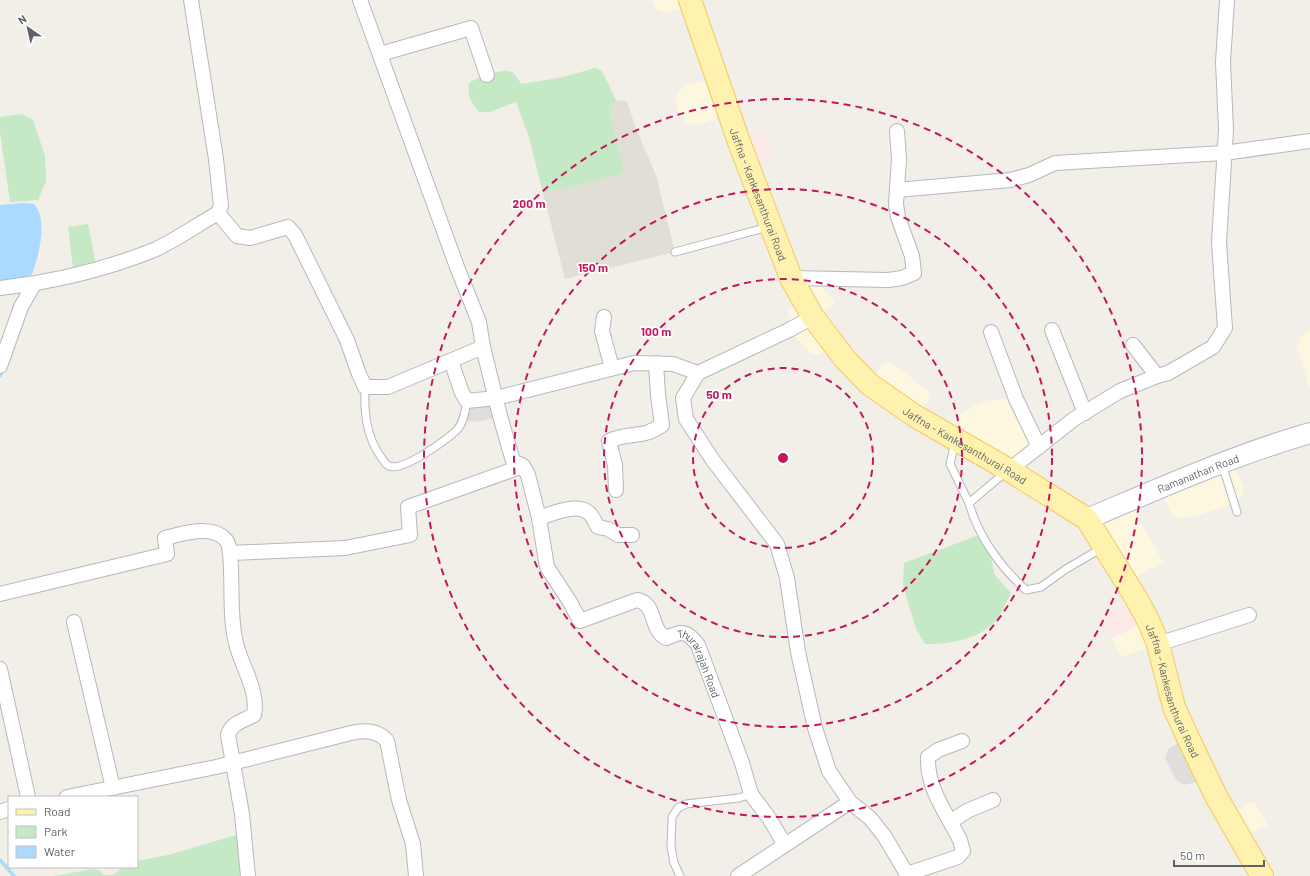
<svg xmlns="http://www.w3.org/2000/svg" width="1310" height="876" viewBox="0 0 1310 876" font-family="Barlow,sans-serif">
	<style>
		.commercial { fill: #fef7e0 }
		.industrial { fill: #e0deda }
		.education { fill: #e1ded6 }
		.medical { fill: #fce8e6 }
		.green { fill: #c5e8c5 }
		.water { fill: #aadaff }
		.lines { fill: none; stroke-linecap: round; stroke-linejoin: round }
		.stream { stroke: #aadaff; stroke-width: 3.5 }
		.service-casing { stroke: #b5b8bc; stroke-width: 9 }
		.minor-casing { stroke: #b5b8bc; stroke-width: 16 }
		.secondary-casing { stroke: #b6babf; stroke-width: 22 }
		.primary-casing { stroke: #f2c960; stroke-width: 24 }
		.service { stroke: #fff; stroke-width: 7 }
		.minor { stroke: #fff; stroke-width: 14 }
		.secondary { stroke: #fff; stroke-width: 20 }
		.primary { stroke: #fff2af; stroke-width: 22 }
		.ring { fill: none; stroke: #c2185b; stroke-width: 2; stroke-dasharray: 7 5 }
		.labels { text-anchor: middle; dominant-baseline: central; stroke-width: 3.5; stroke-linejoin: round; paint-order: stroke }
		.street-label { font-size: 11px; fill: #5f6368; stroke: #fff }
		.centre { fill: #c2185b; stroke: #fff; stroke-width: 2 }
		.ring-label { font-size: 12px; text-anchor: middle; font-weight: bold; fill: #c2185b; stroke: #fff; stroke-width: 3.5; stroke-linejoin: round; paint-order: stroke }
	</style>
	<rect width="100%" height="100%" fill="#f1efe8"/>
	<path class="commercial" d="M651 0H690L692 4 677 10 663 12 656 9Z
		M717 78 730 114 699 124 687 123 677 109 676 100 679 91 686 85Z
		M791 278 816 280 831 297 834 303 831 308 814 316 825 351 819 355 810 353 789 330V312L801 296Z
		M1310 329V389L1297 347 1301 336Z
		M888 362 911 377 929 392V400L915 416 869 384 882 366Z
		M1005 399H1016L1039 447 1009 470 948 424 963 412 984 401Z
		M1232 460 1244 487 1242 496 1226 506 1192 517 1176 518 1170 512 1161 488Z
		M1129 501 1163 562 1127 582 1087 519Z
		M1148 620 1158 644 1121 657 1112 638Z
		M1254 801 1267 825 1242 839 1228 816Z"/>
	<path class="industrial" d="M496 398 500 416 479 422 463 420 467 401Z
		M1188 738 1207 775 1196 782 1184 785 1177 781 1165 759 1169 748Z"/>
	<path class="education" d="M616 100 627 101 636 129 656 175 675 252 565 279 543 193 624 174 611 115V107Z"/>
	<path class="medical" d="M754 132H760L765 137 771 148V154L761 164 748 167 743 137Z
		M1136 598 1148 620 1112 638 1101 617Z"/>
	<path class="green" d="M595 68 602 71 616 100 611 107V115L624 174 543 193 529 137 516 102 490 112H479C471 102 467 95 469 83 478 77 497 70 508 71 515 72 518 79 521 84L559 78Z
		M22 114 33 120 45 156 46 181 38 200 10 202 0 132V117Z
		M88 224 97 270 74 276 68 227Z
		M979 535 991 559 995 575 1011 593C1006 602 1002 613 996 620 981 639 947 645 925 644L916 629 903 585 904 563Z
		M243 833 248 876H54L94 869 100 871 104 875H113L124 867H137V861L168 855Z"/>
	<path class="water" d="M22 203 34 204C49 220 38 260 30 279L0 286V205Z"/>
	<g class="lines">
		<path class="stream" d="M0 376 3 369
			M0 860 14 876"/>
		<defs>
			<path id="service" d="M675 252 768 227
				M365 387C364 412 366 436 381 457 383 460 385 464 389 466 403 472 446 440 457 430 464 422 465 411 467 401
				M955 442 950 464 969 503
				M1222 464 1237 512
				M1007 471 969 503C978 536 1001 568 1026 590L1041 587 1066 569 1102 548
				M680 876 674 863 671 847 672 817 678 808 686 804 739 798 751 794"/>
			<g id="minor">
				<path d="M380 54 471 28 487 75"/>
				<path d="M897 190 1010 180 1029 175 1055 163 1224 153 1310 141"/>
				<path d="M218 213 237 236 250 238 288 227 295 235 347 340 359 374 365 387H388L483 347 479 322 457 267 360 0"/>
				<path d="M791 278 888 280 902 278 914 273 912 256 898 217 896 204 899 159 897 131"/>
				<path d="M0 288C53 282 104 270 154 250 176 240 197 225 218 213L221 206 216 159 191 0"/>
				<path d="M604 317 602 331 612 368"/>
				<path d="M813 317 789 330 698 373 683 398 686 419 712 459 777 544 787 578 798 652 815 728 829 771 850 802 870 818 885 837 908 876"/>
				<path d="M1052 330 1085 413"/>
				<path d="M991 332 1016 399 1039 447"/>
				<path d="M1133 345 1157 376"/>
				<path d="M451 361 462 393 467 401 496 398 634 363 673 364 698 373"/>
				<path d="M0 366 21 307 34 284"/>
				<path id="s1" d="M523 466 528 475 539 518 547 567 570 602 580 621 637 600C657 603 649 629 666 638 683 631 686 630 698 645L742 763 751 794 769 818 785 845"/>
				<path d="M1009 470 1074 419 1120 391 1157 376 1168 373 1213 347 1225 328 1219 242 1226 130 1223 62 1227 0"/>
				<path d="M616 490 615 465 609 441C629 431 641 440 662 425L658 395 656 363"/>
				<path d="M539 518C552 514 577 502 589 513 593 516 595 523 598 527L608 529 618 535H632"/>
				<path d="M230 553 345 548 410 535 408 507 523 466 513 461 500 416 483 347"/>
				<path d="M0 594 167 554 165 538C182 534 211 524 225 539 229 542 229 549 230 553 233 582 229 615 236 643 241 666 259 690 254 715 243 721 231 723 228 735L242 814 248 876"/>
				<path d="M74 622 113 788"/>
				<path d="M1158 644 1249 615"/>
				<path d="M0 669 28 797"/>
				<path d="M67 797 216 767 351 733C364 730 378 730 387 741L399 800 413 844 416 876"/>
				<path d="M0 812 9 809"/>
				<path d="M952 825C940 804 927 783 928 757L938 750 962 741"/>
				<path d="M907 874 958 857 963 851 960 840 952 825 953 820 967 811 993 800"/>
				<path d="M738 876 850 802"/>
			</g>
			<g id="secondary">
				<path id="s2" d="M1087 519C1160 488 1234 455 1310 433"/>
			</g>
			<g id="primary">
				<path id="s3" d="M690 0 739 142 771 226 791 278 813 317 845 359 869 384 915 416 1009 470 1087 519 1136 598 1148 620 1158 644 1174 707 1188 738 1217 798 1262 876"/>
			</g>
		</defs>
		<use href="#service" class="service-casing"/>
		<use href="#minor" class="minor-casing"/>
		<use href="#secondary" class="secondary-casing"/>
		<use href="#primary" class="primary-casing"/>
		<use href="#service" class="service"/>
		<use href="#minor" class="minor"/>
		<use href="#secondary" class="secondary"/>
		<use href="#primary" class="primary"/>
	</g>
	<g class="ring">
		<circle cx="783" cy="458" r="90"/>
		<circle cx="783" cy="458" r="179"/>
		<circle cx="783" cy="458" r="269"/>
		<circle cx="783" cy="458" r="359"/>
	</g>
	<g class="labels">
		<g class="street-label">
			<text stroke="none"><textPath href="#s3" startOffset="206">Jaffna - Kankesanthurai Road</textPath></text>
			<text stroke="none"><textPath href="#s3" startOffset="542">Jaffna - Kankesanthurai Road</textPath></text>
			<text stroke="none"><textPath href="#s2" startOffset="120">Ramanathan Road</textPath></text>
			<text stroke="none"><textPath href="#s1" startOffset="331">Thurairajah Road</textPath></text>
			<text stroke="none"><textPath href="#s3" startOffset="878">Jaffna - Kankesanthurai Road</textPath></text>
		</g>
	</g>
	<circle cx="783" cy="458" r="6" class="centre"/>
	<g class="ring-label">
		<text x="529" y="208">200 m</text>
		<text x="593" y="272">150 m</text>
		<text x="656" y="336">100 m</text>
		<text x="719" y="399">50 m</text>
	</g>
	<rect x="8" y="796" width="130" height="72" fill="#ffffff" stroke="#bfc1c3"/>
	<rect x="16" y="809" width="20" height="6" fill="#fff2af" stroke="#bfc1c3"/>
	<text x="44" y="816" font-size="12" fill="#5f6368">Road</text>
	<rect x="16" y="826" width="20" height="12" fill="#c5e8c5" stroke="#bfc1c3"/>
	<text x="44" y="836" font-size="12" fill="#5f6368">Park</text>
	<rect x="16" y="846" width="20" height="12" fill="#aadaff" stroke="#bfc1c3"/>
	<text x="44" y="856" font-size="12" fill="#5f6368">Water</text>
	<g transform="translate(28 28) rotate(326)" stroke="#ffffff" stroke-width="3" paint-order="stroke">
	<path d="M0-3L7 15L0 10L-7 15Z" fill="#5f6368"/>
	<text y="-6" font-size="11" font-weight="bold" text-anchor="middle" fill="#5f6368">N</text>
	</g>
	<path d="M1174 860v6h90v-6" fill="none" stroke="#5f6368" stroke-width="2"/>
	<text x="1180" y="860" font-size="12" fill="#5f6368" stroke="#ffffff" stroke-width="3" paint-order="stroke">50 m</text>
</svg>
